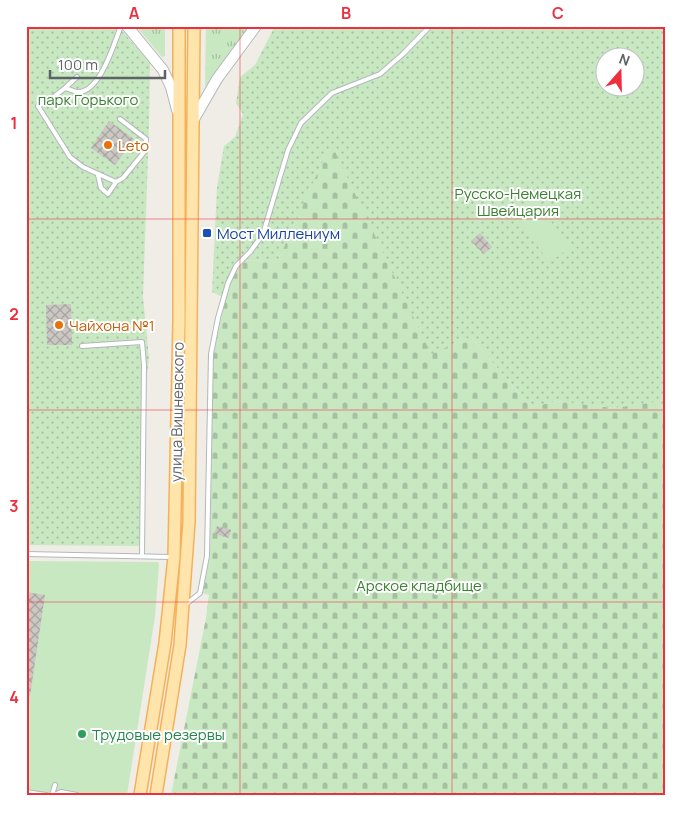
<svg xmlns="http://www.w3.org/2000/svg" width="692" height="821" viewBox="0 0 692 821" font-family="Manrope,sans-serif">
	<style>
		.grass { fill: url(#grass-tufts) }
		.cemetery { fill: url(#cemetery-stones) }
		.park { fill: url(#park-dots); fill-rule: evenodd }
		.garden { fill: #c8e8c2 }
		.building { fill: url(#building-cross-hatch) }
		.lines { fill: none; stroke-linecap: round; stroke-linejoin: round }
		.lane-casing { stroke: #b3b8bb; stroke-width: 6 }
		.secondary-casing { stroke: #b2b7bb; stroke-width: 12 }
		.primary-casing { stroke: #f5b15a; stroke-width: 14 }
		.lane { stroke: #fff; stroke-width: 4 }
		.secondary { stroke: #fff; stroke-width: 10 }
		.primary { stroke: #ffe4ac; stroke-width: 11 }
		.grid { fill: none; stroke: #ee2f3e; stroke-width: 1; stroke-opacity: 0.55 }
		.food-dot { fill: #e8710a; stroke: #fff; stroke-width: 2 }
		.transit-dot { fill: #1a4fb4; stroke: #fff; stroke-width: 2 }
		.leisure-dot { fill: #2e9e5b; stroke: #fff; stroke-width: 2 }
		.labels { text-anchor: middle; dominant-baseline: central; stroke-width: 4; stroke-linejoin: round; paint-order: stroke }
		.park-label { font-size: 15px; fill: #3a8231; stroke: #fff }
		.food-label { font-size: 15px; fill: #c56008; stroke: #fff; text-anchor: start }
		.transit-label { font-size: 15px; fill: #164399; stroke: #fff; text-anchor: start }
		.street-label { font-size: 15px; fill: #5e6367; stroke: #fff }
		.leisure-label { font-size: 15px; fill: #27864d; stroke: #fff; text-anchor: start }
		.neatline { fill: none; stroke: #ee2f3e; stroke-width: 2 }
		.grid-label { font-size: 16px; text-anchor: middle; font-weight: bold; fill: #ee2f3e }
	</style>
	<defs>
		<pattern id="grass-tufts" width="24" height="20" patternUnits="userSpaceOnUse" patternTransform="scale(1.25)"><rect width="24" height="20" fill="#c8e8c2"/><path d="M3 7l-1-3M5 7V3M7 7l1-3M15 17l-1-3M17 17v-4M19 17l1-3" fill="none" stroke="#a6c0a1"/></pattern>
		<pattern id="cemetery-stones" width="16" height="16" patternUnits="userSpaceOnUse" patternTransform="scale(1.25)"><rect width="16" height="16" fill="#c8e8c2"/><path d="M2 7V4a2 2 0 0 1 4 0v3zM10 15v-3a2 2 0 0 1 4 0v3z" fill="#a6c0a1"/></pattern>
		<pattern id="park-dots" width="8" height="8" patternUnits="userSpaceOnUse" patternTransform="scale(1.25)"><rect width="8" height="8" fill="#c8e8c2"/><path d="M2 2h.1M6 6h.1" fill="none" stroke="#a6c0a1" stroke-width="1.8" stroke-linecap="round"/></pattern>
		<pattern id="building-cross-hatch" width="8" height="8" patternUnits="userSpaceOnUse" patternTransform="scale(1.25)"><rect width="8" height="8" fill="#cbc7c2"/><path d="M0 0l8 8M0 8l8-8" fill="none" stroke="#a8a5a1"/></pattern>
	</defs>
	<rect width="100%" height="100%" fill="#f0ece6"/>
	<path class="grass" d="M136 26H165V56L162 57Z
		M206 26H252L205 87Z"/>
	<path class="cemetery" d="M331 142 431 353 471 337 531 407 558 401 613 408 655 402 666 411V795H171L206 618 209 595 203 593 210 556 213 354 234 261 278 260Z"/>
	<path class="park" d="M26 26H118L150 63 149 128 143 297 149 358 143 405 145 524 140 544 138 546 26 545Z
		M275 26H666V411L655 402 613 408 558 401 531 407 471 337 431 354 331 143 278 260 234 261 227 299 212 292 217 188 224 146 235 137 243 114 236 103 240 77 255 65ZM604 58H634V88H604Z"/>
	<path class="garden" d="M533 197 570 248 549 262 513 211Z
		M26 561 158 562 159 565 155 616 127 795H26Z"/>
	<path class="building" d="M109 121 134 139 115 165 91 148Z
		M480 233 492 247 484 254 471 241Z
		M71 304 72 345H47L46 305Z
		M217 526 231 530 229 538 214 534Z
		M26 592 45 595 30 696H26Z"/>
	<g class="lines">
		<defs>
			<path id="lane" d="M65 88 77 77
				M120 119 146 139 145 151 123 178 116 182 83 167 70 157 38 106 51 99 65 88C69 89 73 91 77 92 100 94 114 43 121 26
				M98 175 101 188 108 194 116 182
				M82 346 142 342 144 365 142 556
				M26 554 172 557
				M185 605 200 593 207 556 211 354 218 318 228 283 236 266 250 252 263 234 288 150 301 123 332 93 380 74 403 54 430 26
				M26 792 46 795
				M52 795 55 785
				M54 795 61 792 77 795"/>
			<path id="secondary" d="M127 26 163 70 171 87 177 110
				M194 119 217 79 256 26"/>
			<path id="primary" d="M140 795 165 643 174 557 179 322V26
				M156 795 180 645 189 522 194 26"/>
		</defs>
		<use href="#lane" class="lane-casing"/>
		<use href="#secondary" class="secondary-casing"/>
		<use href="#primary" class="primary-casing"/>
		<use href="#lane" class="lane"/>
		<use href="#secondary" class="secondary"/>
		<use href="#primary" class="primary"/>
	</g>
	<path class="grid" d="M240 26V795M452 26V795M26 219H666M26 410H666M26 602H666"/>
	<g class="food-dot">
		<circle cx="108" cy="145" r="5"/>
		<circle cx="59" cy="325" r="5"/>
	</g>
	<rect class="transit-dot" x="202" y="228" width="10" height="10" rx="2.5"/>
	<circle class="leisure-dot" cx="82" cy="734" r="5"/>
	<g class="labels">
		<g class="park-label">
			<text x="88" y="99">парк Горького</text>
			<text x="518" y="193">Русско-Немецкая<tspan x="518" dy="17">Швейцария</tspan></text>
			<text x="419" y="585">Арское кладбище</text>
		</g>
		<g class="food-label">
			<text x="118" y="145">Leto</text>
			<text x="69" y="325">Чайхона №1</text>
		</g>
		<g class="transit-label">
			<text x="217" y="233">Мост Миллениум</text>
		</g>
		<g class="street-label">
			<text transform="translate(177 412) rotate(-89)">улица Вишневского</text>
		</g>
		<g class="leisure-label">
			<text x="92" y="734">Трудовые резервы</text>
		</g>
	</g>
	<rect width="692" height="821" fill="none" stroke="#ffffff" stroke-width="55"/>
	<g transform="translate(620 72) rotate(20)"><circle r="24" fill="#ffffff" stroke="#bfc1c2"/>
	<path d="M0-4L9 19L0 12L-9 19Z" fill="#ee2f3e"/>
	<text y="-8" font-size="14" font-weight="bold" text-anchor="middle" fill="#5e6367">N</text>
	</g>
	<path d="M50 70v8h115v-8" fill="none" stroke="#5e6367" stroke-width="2.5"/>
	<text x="58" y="70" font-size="15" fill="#5e6367" stroke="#ffffff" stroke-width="4" paint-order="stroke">100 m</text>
	<rect x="28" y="28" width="636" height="766" class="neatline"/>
	<g class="grid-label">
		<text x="134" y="19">A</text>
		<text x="346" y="19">B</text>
		<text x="558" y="19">C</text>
		<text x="14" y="129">1</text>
		<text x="14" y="320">2</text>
		<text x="14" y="512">3</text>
		<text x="14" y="703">4</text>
	</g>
</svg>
